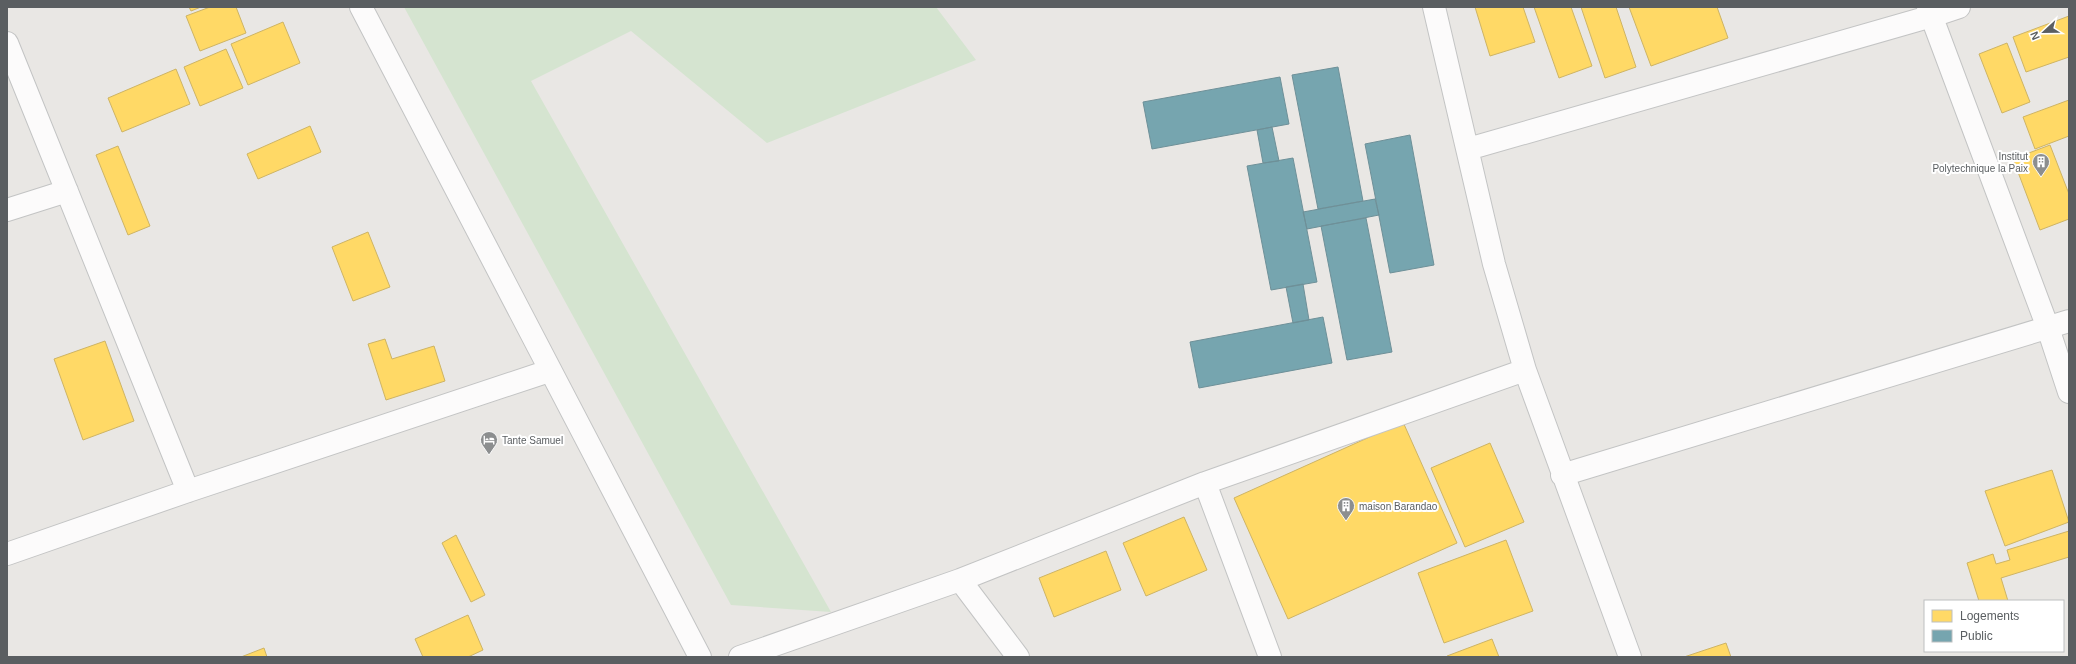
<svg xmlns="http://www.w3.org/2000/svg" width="2076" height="664" viewBox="0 0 2076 664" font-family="Arial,sans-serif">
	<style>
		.green { fill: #d5e4d0 }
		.homes { fill: #ffd966; stroke: #ceb464 }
		.public { fill: #76a5af; stroke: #6e9098 }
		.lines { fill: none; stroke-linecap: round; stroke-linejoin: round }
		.minor-casing { stroke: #c3c4c4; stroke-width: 24 }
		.minor { stroke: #fcfbfb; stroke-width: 22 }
		.labels { text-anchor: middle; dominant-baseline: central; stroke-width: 4; stroke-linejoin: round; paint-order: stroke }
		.poi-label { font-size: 10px; fill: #5a5e61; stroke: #fff; text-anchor: start }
	</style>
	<rect width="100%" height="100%" fill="#e9e7e4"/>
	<path class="green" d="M404 7H936L976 60 767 143 631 31 531 81 831 612 731 605Z"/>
	<path class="homes" d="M189 7H201L191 11Z
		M210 7H236L246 33 200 51 186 16Z
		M1475 7H1523L1535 42 1490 56Z
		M1534 7H1571L1592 66 1559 78Z
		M1581 7H1616L1636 67 1605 78Z
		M1629 7H1717L1728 38 1651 66Z
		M2069 16V57L2026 72 2013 37Z
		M283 22 300 63 248 85 231 44Z
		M2007 43 2030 102 2002 113 1979 54Z
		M226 49 243 88 200 106 184 67Z
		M176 69 190 104 122 132 108 98Z
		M2069 100V136L2035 149 2023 117Z
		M310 126 321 152 258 179 247 154Z
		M2050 145 2069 194V219L2040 230 2013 159Z
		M118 146 150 226 128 235 96 155Z
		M368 232 390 287 353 301 332 247Z
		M385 339 392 359 434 346 445 381 386 400 368 344Z
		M105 341 134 421 83 440 54 359Z
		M1403 422 1457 543 1288 619 1234 498Z
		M1490 443 1524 522 1465 547 1431 468Z
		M2052 470 2069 522 2005 546 1985 491Z
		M1184 517 1207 570 1146 596 1123 543Z
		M2069 531V557L2001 578 2008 601H1979L1967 563 1993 554 1996 564 2010 560 2007 550Z
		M456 535 485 595 471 602 442 543Z
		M1506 540 1533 611 1444 643 1418 573Z
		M1106 551 1121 590 1054 617 1039 578Z
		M468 615 483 650 468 657H423L415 639Z
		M1492 639 1499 657H1448L1447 656Z
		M1726 643 1731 657H1684Z
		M264 648 267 657H241Z"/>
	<path class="public" d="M1338 67 1363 201 1318 209 1292 75Z
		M1280 77 1289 124 1152 149 1143 102Z
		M1272 127 1279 161 1263 163 1257 130Z
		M1410 135 1434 265 1390 273 1365 144Z
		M1293 158 1317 282 1271 290 1247 166Z
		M1375 199 1379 215 1307 229 1303 212Z
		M1366 218 1392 352 1347 360 1321 226Z
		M1303 284 1309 320 1293 323 1286 287Z
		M1323 317 1332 363 1199 388 1190 342Z"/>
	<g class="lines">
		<defs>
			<path id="minor" d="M361 7 700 657
				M1434 7 1494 264 1525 370 1630 657
				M1928 7 2048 328 2069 392
				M7 43 188 491
				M1468 149 1932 16 1959 7
				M7 210 67 191
				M1562 475 2069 321
				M1205 483 1270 657
				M7 554 188 491 549 371
				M960 580 1018 657
				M740 657 960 580 1205 483 1525 370"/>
		</defs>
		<use href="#minor" class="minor-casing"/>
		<use href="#minor" class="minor"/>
	</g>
	<defs>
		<symbol id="building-pin" viewBox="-11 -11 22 30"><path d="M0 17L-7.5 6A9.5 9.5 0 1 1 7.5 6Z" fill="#8c8e8f" stroke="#fff"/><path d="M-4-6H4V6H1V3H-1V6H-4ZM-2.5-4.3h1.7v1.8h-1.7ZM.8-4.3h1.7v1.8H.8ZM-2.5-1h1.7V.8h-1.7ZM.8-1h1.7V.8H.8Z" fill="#fff"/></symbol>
		<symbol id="hotel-pin" viewBox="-11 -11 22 30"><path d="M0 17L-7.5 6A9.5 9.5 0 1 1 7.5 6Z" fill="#8c8e8f" stroke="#fff"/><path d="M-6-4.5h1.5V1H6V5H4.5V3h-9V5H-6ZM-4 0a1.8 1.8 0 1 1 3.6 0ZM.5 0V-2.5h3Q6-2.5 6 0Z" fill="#fff"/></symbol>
	</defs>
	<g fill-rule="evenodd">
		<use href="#building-pin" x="2031" y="152" width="20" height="27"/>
		<use href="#hotel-pin" x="479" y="430" width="20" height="27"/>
		<use href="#building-pin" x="1336" y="496" width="20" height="27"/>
	</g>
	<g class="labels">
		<g class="poi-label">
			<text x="2028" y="156" text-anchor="end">Institut<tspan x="2028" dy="12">Polytechnique la Paix</tspan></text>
			<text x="502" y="440">Tante Samuel</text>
			<text x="1359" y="506">maison Barandao</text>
		</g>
	</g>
	<rect width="2076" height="664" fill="none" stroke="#5a5e61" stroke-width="16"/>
	<rect x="1924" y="600" width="140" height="52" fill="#ffffff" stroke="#bdbfc0"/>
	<rect x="1932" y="610" width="20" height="12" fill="#ffd966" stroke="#bdbfc0"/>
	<text x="1960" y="620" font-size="12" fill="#5a5e61">Logements</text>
	<rect x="1932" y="630" width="20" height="12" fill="#76a5af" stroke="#bdbfc0"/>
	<text x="1960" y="640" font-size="12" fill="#5a5e61">Public</text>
	<g transform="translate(2044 32) rotate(248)" stroke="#ffffff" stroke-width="3" paint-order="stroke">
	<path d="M0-3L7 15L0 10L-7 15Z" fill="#5a5e61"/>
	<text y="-6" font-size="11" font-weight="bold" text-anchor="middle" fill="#5a5e61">N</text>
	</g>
</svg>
